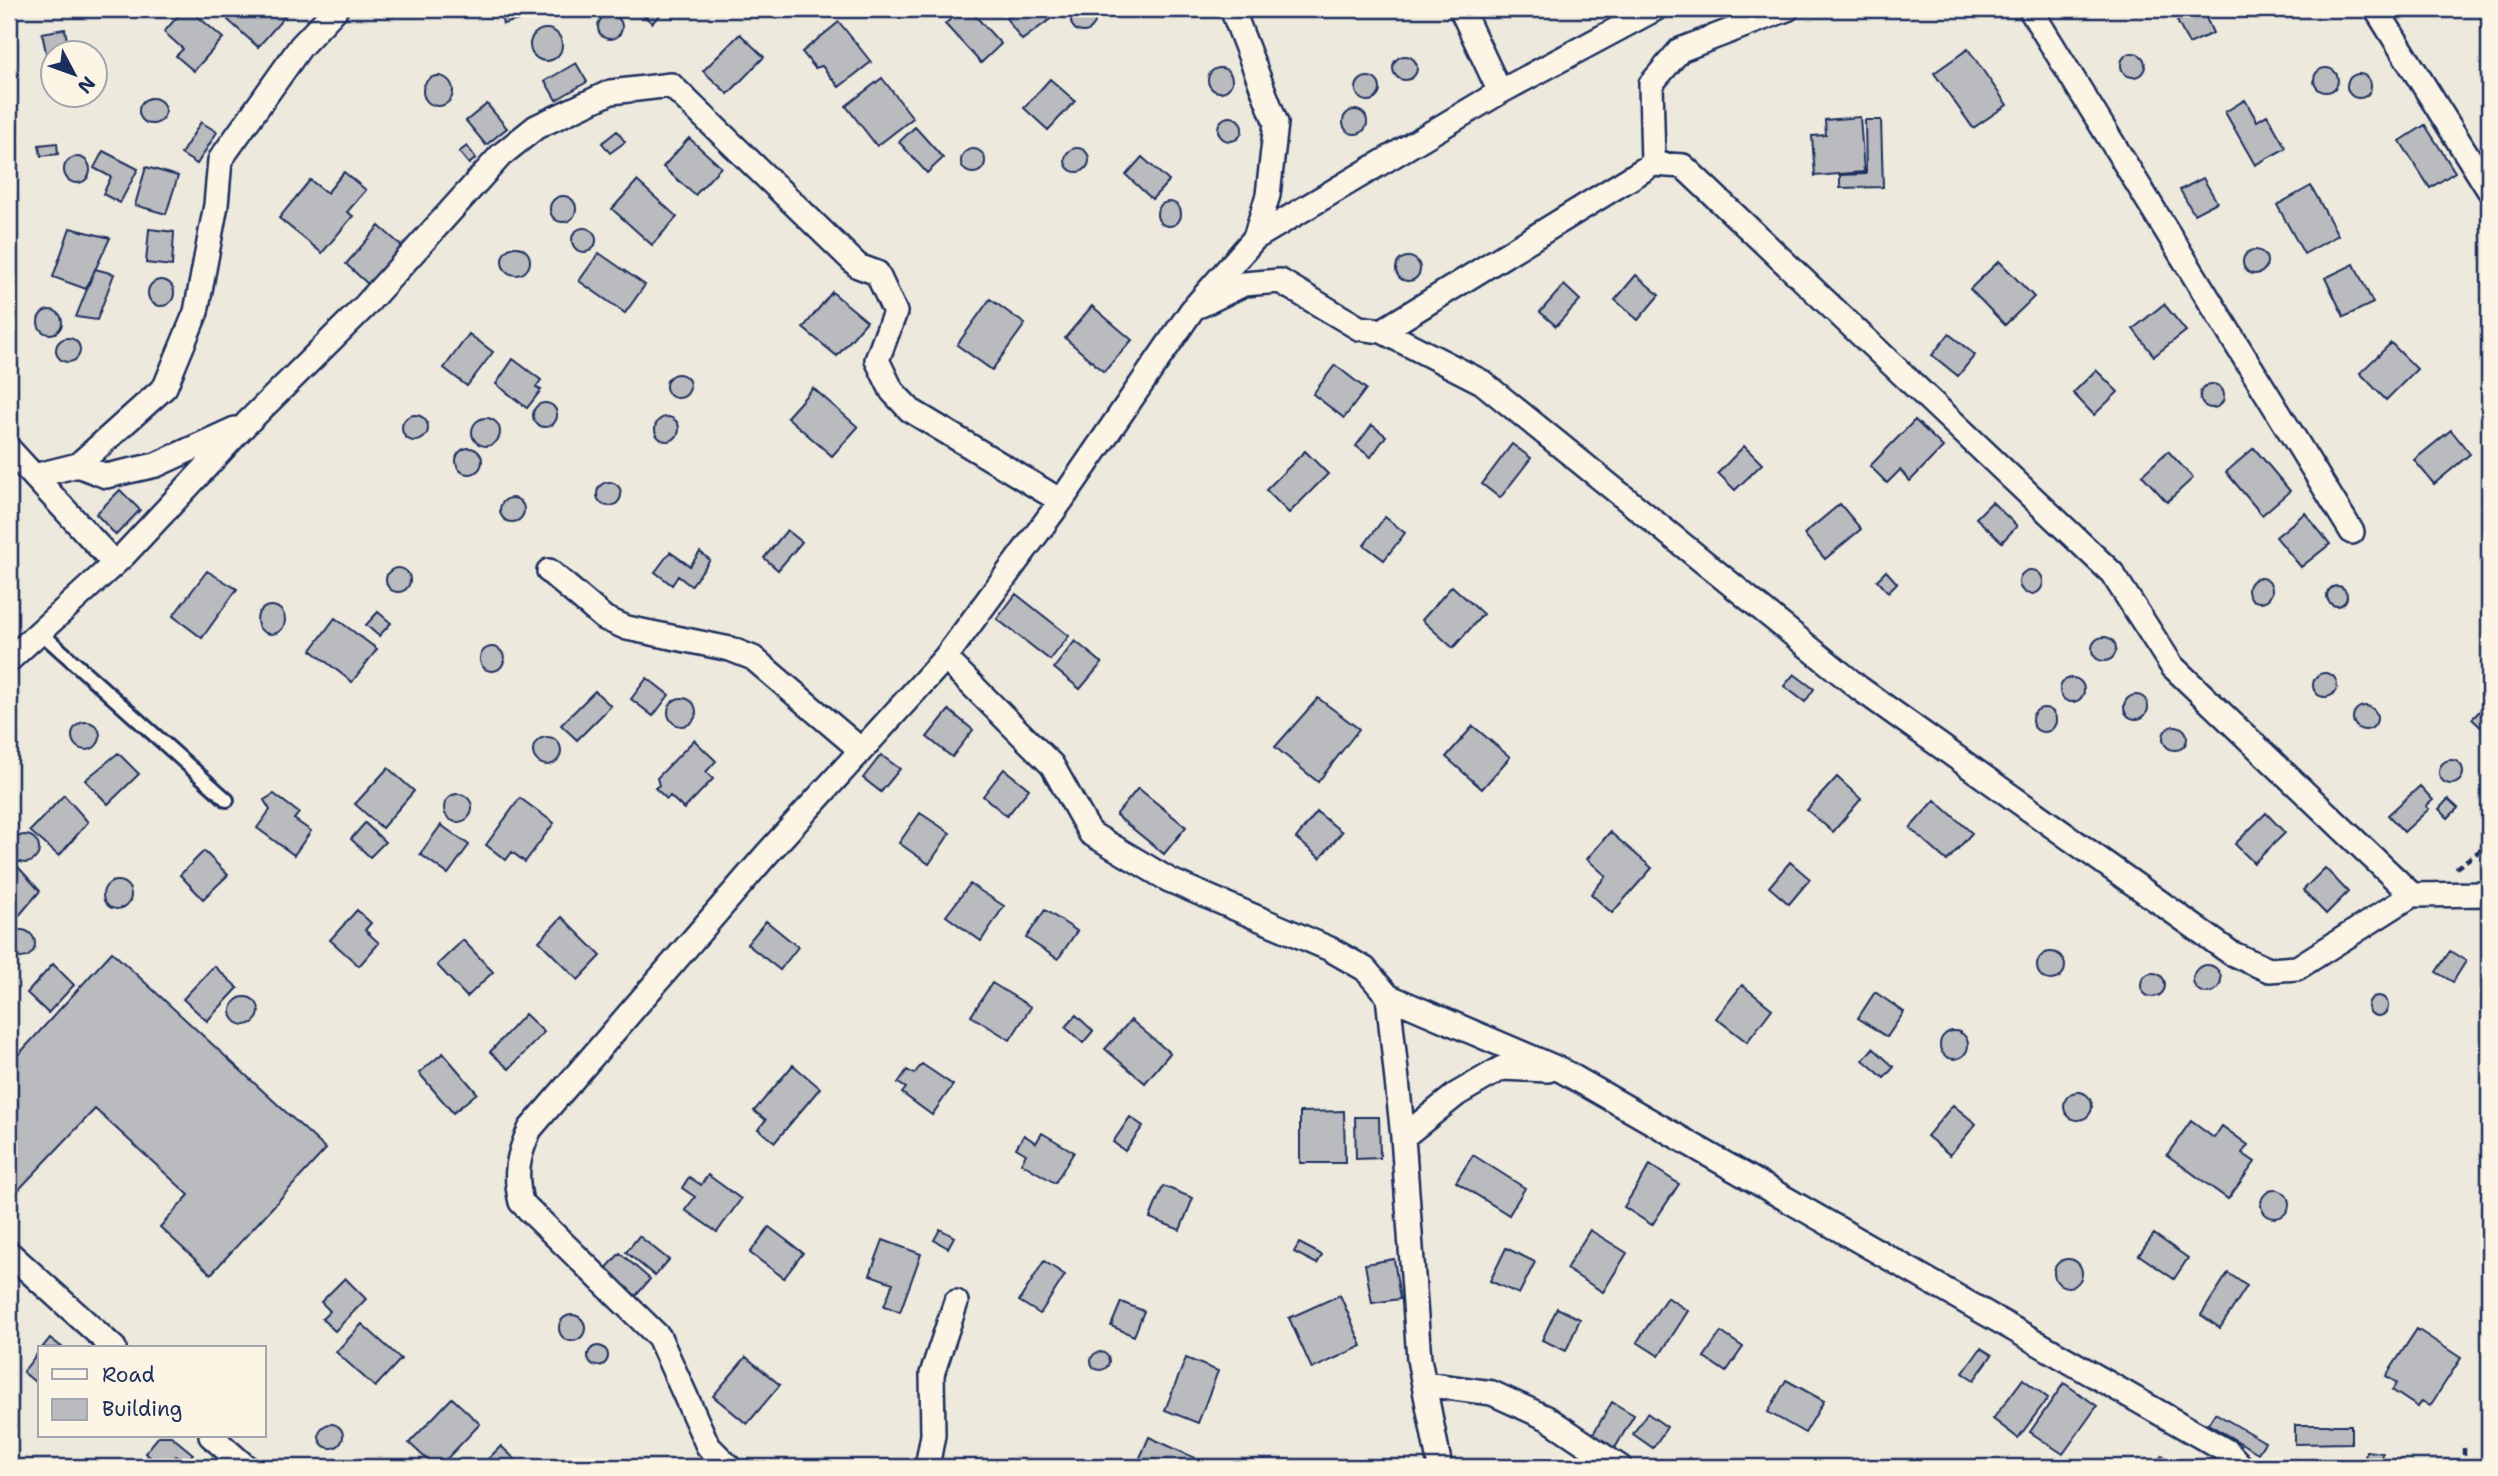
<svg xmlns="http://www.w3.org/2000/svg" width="2498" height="1476" viewBox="0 0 2498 1476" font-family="'Shantell Sans',sans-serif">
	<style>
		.building { fill: #babbbe; stroke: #1b2f5e; stroke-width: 2 }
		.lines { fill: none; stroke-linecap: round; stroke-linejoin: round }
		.service-casing { stroke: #1b2f5e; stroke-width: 18 }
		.minor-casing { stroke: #1b2f5e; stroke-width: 28 }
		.path { stroke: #1b2f5e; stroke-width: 4.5; stroke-dasharray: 7 5; stroke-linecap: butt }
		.service { stroke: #fcf5e5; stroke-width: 12 }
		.minor { stroke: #fcf5e5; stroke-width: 23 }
	</style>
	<rect width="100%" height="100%" fill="#eee9dd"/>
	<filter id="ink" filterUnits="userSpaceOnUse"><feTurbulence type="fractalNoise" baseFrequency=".0143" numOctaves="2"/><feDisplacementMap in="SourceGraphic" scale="14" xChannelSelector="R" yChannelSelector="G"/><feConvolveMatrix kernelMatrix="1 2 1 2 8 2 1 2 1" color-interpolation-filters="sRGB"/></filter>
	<g filter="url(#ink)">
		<path class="building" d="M1071 20a12 12 0 1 1 24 0a12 12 0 1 1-24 0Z
			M184 9H189L223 38 194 71 176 56 183 49 164 32Z
			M238 9H283L288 13 258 47 228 20Z
			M499 9H516L519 20 503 24Z
			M637 9H654L660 15 652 23Z
			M962 9H969L1001 44 981 63 945 24Z
			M1018 9H1064L1022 40 1006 18Z
			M2202 9 2213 33 2189 44 2177 21Z
			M598 27a12 12 0 1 1 24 0a12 12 0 1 1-24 0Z
			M839 22 871 62 839 87 822 66 815 68 802 52Z
			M530 45a16 16 0 1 1 32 0a16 16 0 1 1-32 0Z
			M65 29 69 52H52L50 72 42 33Z
			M740 34 764 57 728 94 703 71Z
			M1968 49 2007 105 1973 128 1934 73Z
			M2121 65a12 12 0 1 1 24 0a12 12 0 1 1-24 0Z
			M1393 68a12 12 0 1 1 24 0a12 12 0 1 1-24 0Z
			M576 63 587 82 556 100 545 81Z
			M1208 80a12 12 0 1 1 24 0a12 12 0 1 1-24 0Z
			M2314 80a12 12 0 1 1 24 0a12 12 0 1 1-24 0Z
			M2347 86a12 12 0 1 1 24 0a12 12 0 1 1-24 0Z
			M423 91a15 15 0 1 1 30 0a15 15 0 1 1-30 0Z
			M1356 89a12 12 0 1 1 24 0a12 12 0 1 1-24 0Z
			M882 78 913 118 877 146 846 106Z
			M1050 79 1075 101 1048 130 1024 108Z
			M139 111a13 13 0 1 1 26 0a13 13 0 1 1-26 0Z
			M2245 100 2257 121 2267 115 2286 148 2255 165 2225 112Z
			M487 104 507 128 486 145 466 121Z
			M1343 122a12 12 0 1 1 24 0a12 12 0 1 1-24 0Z
			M1218 129a12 12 0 1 1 24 0a12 12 0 1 1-24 0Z
			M1860 117 1864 172 1815 176 1812 136 1826 135 1825 120Z
			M1865 120H1881L1883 187 1840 188V175L1866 174Z
			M201 122 217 132 197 164 181 154Z
			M2425 125 2455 172 2430 188 2400 141Z
			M915 127 943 158 927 173 899 142Z
			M617 131 625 142 610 153 602 143Z
			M689 138 721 167 695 195 663 167Z
			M57 143 58 154 41 156 39 145Z
			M467 146 476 158 469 164 459 152Z
			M1065 160a12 12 0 1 1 24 0a12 12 0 1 1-24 0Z
			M961 161a12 12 0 1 1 24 0a12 12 0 1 1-24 0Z
			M103 151 138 169 120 203 103 194 111 177 94 168Z
			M1142 157 1169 181 1152 199 1126 175Z
			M64 170a13 13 0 1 1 26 0a13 13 0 1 1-26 0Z
			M146 167 178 176 166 214 135 205Z
			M344 172 366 190 347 212 353 216 322 253 279 218 310 180 327 193Z
			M2203 178 2217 202 2194 214 2180 190Z
			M637 181 677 217 652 245 612 209Z
			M2311 186 2338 235 2304 254 2277 205Z
			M550 209a13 13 0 1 1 26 0a13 13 0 1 1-26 0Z
			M1157 214a12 12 0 1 1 24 0a12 12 0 1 1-24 0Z
			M379 226 403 247 369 285 346 264Z
			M572 240a12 12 0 1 1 24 0a12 12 0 1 1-24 0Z
			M70 228 110 238 86 289 53 277Z
			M149 229 174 232 172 266 146 263Z
			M502 261a14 14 0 1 1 28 0a14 14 0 1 1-28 0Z
			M2243 262a12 12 0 1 1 24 0a12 12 0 1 1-24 0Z
			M599 253 645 285 625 313 579 281Z
			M1396 269a12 12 0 1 1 24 0a12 12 0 1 1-24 0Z
			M1999 261 2034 297 2005 325 1970 289Z
			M2354 264 2373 303 2344 317 2325 278Z
			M95 269 114 274 97 320 76 317Z
			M1636 275 1659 295 1638 320 1615 300Z
			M148 293a13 13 0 1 1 26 0a13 13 0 1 1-26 0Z
			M1564 285 1580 300 1556 326 1540 312Z
			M832 292 867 321 837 356 803 328Z
			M990 299 1025 324 992 370 957 345Z
			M2164 304 2186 331 2154 356 2133 329Z
			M1092 306 1132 340 1104 372 1065 338Z
			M38 322a12 12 0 1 1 24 0a12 12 0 1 1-24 0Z
			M469 334 493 352 467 386 444 368Z
			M1949 334 1975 355 1958 376 1932 355Z
			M56 350a12 12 0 1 1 24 0a12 12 0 1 1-24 0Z
			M2391 343 2417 369 2386 400 2360 373Z
			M513 359 541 380 536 387 541 390 527 408 496 384Z
			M1335 365 1366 389 1344 418 1313 394Z
			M2096 370 2118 392 2094 415 2073 393Z
			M666 386a12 12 0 1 1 24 0a12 12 0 1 1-24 0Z
			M2200 396a12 12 0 1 1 24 0a12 12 0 1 1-24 0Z
			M813 388 858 427 832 456 787 417Z
			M533 415a12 12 0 1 1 24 0a12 12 0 1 1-24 0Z
			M402 428a13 13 0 1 1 26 0a13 13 0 1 1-26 0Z
			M655 429a12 12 0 1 1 24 0a12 12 0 1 1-24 0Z
			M472 432a14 14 0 1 1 28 0a14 14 0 1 1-28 0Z
			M1915 420 1943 447 1910 481 1900 470 1887 483 1870 466Z
			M1372 425 1386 436 1371 457 1356 446Z
			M2451 430 2470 454 2434 484 2414 460Z
			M1512 444 1531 458 1500 498 1482 484Z
			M1744 446 1762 464 1735 490 1718 473Z
			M2254 448 2290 491 2262 515 2226 472Z
			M456 461a13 13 0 1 1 26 0a13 13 0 1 1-26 0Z
			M1305 451 1328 474 1289 513 1266 490Z
			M2168 451 2193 478 2167 502 2142 475Z
			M597 494a12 12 0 1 1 24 0a12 12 0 1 1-24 0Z
			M120 490 140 510 116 535 96 514Z
			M500 510a12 12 0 1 1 24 0a12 12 0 1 1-24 0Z
			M1992 502 2017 526 2002 542 1976 518Z
			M1840 504 1861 529 1825 559 1804 534Z
			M2305 513 2330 544 2301 567 2276 537Z
			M1385 517 1405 533 1384 560 1364 545Z
			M787 530 802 542 778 570 764 558Z
			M670 552 690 566 700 552 710 560 691 586 678 576 672 585 655 572Z
			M386 580a12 12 0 1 1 24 0a12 12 0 1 1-24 0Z
			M2019 582a12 12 0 1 1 24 0a12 12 0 1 1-24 0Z
			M207 571 237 589 202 638 173 616Z
			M1886 571 1897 583 1888 592 1877 580Z
			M2248 590a12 12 0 1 1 24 0a12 12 0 1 1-24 0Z
			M1452 586 1483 614 1453 648 1422 620Z
			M2327 596a10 10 0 1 1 20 0a10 10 0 1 1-20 0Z
			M1016 594 1069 636 1050 660 997 619Z
			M257 620a14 14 0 1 1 28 0a14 14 0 1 1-28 0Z
			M378 612 391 623 379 636 366 625Z
			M335 618 377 649 352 682 311 650Z
			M2092 649a12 12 0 1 1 24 0a12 12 0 1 1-24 0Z
			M1075 641 1102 663 1080 689 1054 668Z
			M480 659a12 12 0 1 1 24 0a12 12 0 1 1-24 0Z
			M2313 685a12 12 0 1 1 24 0a12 12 0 1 1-24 0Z
			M1794 674 1814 689 1805 702 1784 686Z
			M2060 690a12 12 0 1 1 24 0a12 12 0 1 1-24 0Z
			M647 678 669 695 653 716 631 699Z
			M595 691 611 706 577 740 561 725Z
			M2124 707a12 12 0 1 1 24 0a12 12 0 1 1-24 0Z
			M668 712a14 14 0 1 1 28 0a14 14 0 1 1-28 0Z
			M1318 698 1359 729 1318 782 1275 747Z
			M2489 701V735L2472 719Z
			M2353 718a12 12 0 1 1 24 0a12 12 0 1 1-24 0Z
			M2032 720a12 12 0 1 1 24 0a12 12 0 1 1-24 0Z
			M949 710 973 730 952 757 927 737Z
			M72 736a14 14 0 1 1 28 0a14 14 0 1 1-28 0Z
			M2163 738a12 12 0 1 1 24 0a12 12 0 1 1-24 0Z
			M1473 726 1510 757 1482 789 1446 757Z
			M533 751a14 14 0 1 1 28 0a14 14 0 1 1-28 0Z
			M694 740 716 761 706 772 713 779 684 809 670 796 667 799 655 788 659 785 657 778Z
			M118 753 139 774 108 804 85 780Z
			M881 755 900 769 881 792 863 778Z
			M2439 772a12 12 0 1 1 24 0a12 12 0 1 1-24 0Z
			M388 768 414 791 382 828 355 804Z
			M1004 769 1029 789 1007 816 983 796Z
			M1837 777 1861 799 1833 832 1807 810Z
			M2420 786 2433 800 2426 806 2429 809 2404 832 2388 815Z
			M1138 788 1186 827 1164 854 1116 815Z
			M444 808a14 14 0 1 1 28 0a14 14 0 1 1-28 0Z
			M274 794 299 813 294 819 311 831 294 855 257 828 270 810 264 800Z
			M64 795 88 822 59 856 30 831Z
			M520 798 554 823 525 862 512 852 506 860 486 845Z
			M2448 799 2458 808 2448 818 2439 809Z
			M1935 800 1972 833 1947 861 1910 828Z
			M1317 812 1342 832 1320 858 1296 838Z
			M920 813 950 833 929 864 899 843Z
			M2266 813 2285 833 2254 863 2235 844Z
			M365 823 385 842 370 857 351 839Z
			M441 825 469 845 448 874 420 854Z
			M1610 832 1652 868 1612 913 1591 894 1606 876 1587 859Z
			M11 849a14 14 0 1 1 28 0a14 14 0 1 1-28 0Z
			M204 851 228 875 203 899 180 875Z
			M9 857 40 891 11 925 9 922Z
			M1790 862 1810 879 1789 904 1769 887Z
			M2325 868 2348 892 2326 914 2303 890Z
			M103 895a14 14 0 1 1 28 0a14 14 0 1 1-28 0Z
			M970 884 1004 906 981 941 946 916Z
			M357 910 371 923 365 930 379 943 359 966 330 940Z
			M1045 910 1077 931 1058 959 1026 938Z
			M562 917 601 956 578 980 539 941Z
			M766 921 798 947 780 970 747 944Z
			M7 944a14 14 0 1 1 28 0a14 14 0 1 1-28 0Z
			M463 940 493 972 467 997 437 965Z
			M2450 951 2466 961 2453 982 2436 972Z
			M2037 966a14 14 0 1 1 28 0a14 14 0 1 1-28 0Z
			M112 952 326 1149 211 1274 160 1227 189 1195 95 1109 9 1200V1065Z
			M53 964 74 985 48 1013 27 993Z
			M2193 979a14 14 0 1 1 28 0a14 14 0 1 1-28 0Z
			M214 966 238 988 207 1021 183 999Z
			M2141 985a12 12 0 1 1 24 0a12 12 0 1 1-24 0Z
			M992 983 1031 1007 1010 1040 971 1016Z
			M1742 985 1772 1009 1747 1042 1716 1018Z
			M1875 992 1904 1012 1887 1037 1858 1018Z
			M2368 1006a10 10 0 1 1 20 0a10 10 0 1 1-20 0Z
			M231 1011a14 14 0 1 1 28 0a14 14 0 1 1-28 0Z
			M525 1014 544 1032 509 1069 490 1052Z
			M1076 1015 1093 1031 1083 1043 1065 1027Z
			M1131 1020 1170 1053 1145 1083 1105 1049Z
			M1940 1045a14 14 0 1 1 28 0a14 14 0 1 1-28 0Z
			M1873 1048 1894 1067 1884 1078 1863 1060Z
			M443 1053 477 1093 453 1113 419 1073Z
			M922 1064 953 1085 932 1115 902 1093 906 1088 898 1083 907 1070 914 1074Z
			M793 1065 820 1088 775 1142 758 1129 766 1120 754 1111Z
			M2064 1106a14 14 0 1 1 28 0a14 14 0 1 1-28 0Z
			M1953 1105 1976 1124 1950 1155 1927 1136Z
			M1344 1111 1345 1163H1300V1112Z
			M1130 1117 1143 1126 1125 1151 1113 1142Z
			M1355 1117H1379L1380 1158 1356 1159Z
			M2191 1121 2214 1138 2222 1126 2248 1145 2242 1153 2255 1162 2228 1199 2167 1155Z
			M1042 1133 1074 1152 1055 1183 1021 1163 1026 1154 1016 1148 1024 1135 1036 1143Z
			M1473 1155 1525 1188 1509 1215 1456 1182Z
			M1650 1165 1679 1184 1652 1225 1624 1207Z
			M708 1175 741 1199 717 1232 685 1210 695 1197 682 1188 689 1177 701 1185Z
			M1163 1186 1193 1198 1180 1230 1150 1218Z
			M2261 1204a14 14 0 1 1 28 0a14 14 0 1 1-28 0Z
			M769 1227 803 1253 784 1278 750 1253Z
			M940 1229 954 1237 948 1248 934 1240Z
			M1590 1230 1627 1253 1603 1292 1566 1269Z
			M2154 1234 2188 1258 2174 1279 2139 1255Z
			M639 1236 669 1260 655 1276 626 1252Z
			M883 1240 921 1254 900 1312 884 1306 893 1283 870 1275Z
			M1299 1243 1322 1255 1317 1264 1294 1252Z
			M1506 1248 1535 1262 1519 1294 1490 1281Z
			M620 1253 650 1279 635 1297 604 1271Z
			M1394 1259 1400 1299 1372 1303 1365 1264Z
			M2054 1273a14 14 0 1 1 28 0a14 14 0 1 1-28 0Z
			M1044 1261 1065 1275 1040 1314 1019 1301Z
			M2228 1273 2247 1286 2220 1328 2201 1315Z
			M345 1278 366 1299 335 1331 322 1319 330 1311 321 1302Z
			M1340 1295 1362 1346 1312 1369 1289 1318Z
			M1667 1297 1688 1311 1659 1356 1637 1342Z
			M1121 1302 1144 1311 1134 1336 1111 1326Z
			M1557 1308 1580 1319 1566 1351 1542 1340Z
			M559 1328a13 13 0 1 1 26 0a13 13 0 1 1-26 0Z
			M362 1324 401 1359 375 1387 336 1352Z
			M2417 1329 2461 1358 2430 1406 2422 1401 2418 1407 2392 1390 2397 1383 2386 1376Z
			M1721 1332 1743 1347 1726 1372 1704 1357Z
			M50 1338 63 1348H42Z
			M588 1356a10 10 0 1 1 20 0a10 10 0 1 1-20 0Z
			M1981 1348 1992 1355 1974 1380 1963 1373Z
			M40 1350V1386L23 1372Z
			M1091 1361a9 9 0 1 1 18 0a9 9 0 1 1-18 0Z
			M746 1357 780 1385 747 1424 713 1396Z
			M1186 1358 1218 1371 1198 1423 1165 1410Z
			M2023 1379 2048 1398 2018 1438 1993 1419Z
			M1786 1380 1824 1401 1805 1433 1768 1412Z
			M2064 1383 2097 1406 2063 1454 2030 1432Z
			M452 1398 480 1424 439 1467H435L409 1443Z
			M1612 1402 1634 1415 1615 1448 1593 1434Z
			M1647 1413 1667 1427 1653 1448 1633 1434Z
			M2215 1413 2265 1442 2258 1453 2208 1424Z
			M319 1436a12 12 0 1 1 24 0a12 12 0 1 1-24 0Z
			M2295 1425H2351V1443L2295 1444Z
			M159 1436H171L193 1454 185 1463 176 1456 166 1467H162L145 1453Z
			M1149 1437 1195 1458 1190 1467H1136Z
			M501 1446 523 1467H480Z
			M2366 1451 2383 1453 2381 1467H2364Z
			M2162 1455 2181 1467H2154Z
			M1689 1458 1701 1466 1700 1467H1682Z"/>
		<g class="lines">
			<defs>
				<path id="service" d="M39 631 227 800"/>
				<path id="minor" d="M1232 9 1276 123 1268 195 1255 238
					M1461 9 1500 92
					M2030 9 2352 532
					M2376 9 2489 190
					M1653 164 1651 84 1680 50 1787 9
					M1201 305 1244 284 1280 281 1359 328 1382 331 1482 382 1859 688 2231 953 2269 970 2297 968 2412 895 2489 894
					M1382 331 1653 164 1683 166 2112 573 2172 666 2412 895
					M9 449 114 563
					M78 465 106 476 156 465 235 429
					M34 476 78 465 165 387 196 312 216 205 220 160 301 46 336 9
					M549 571 604 618 627 628 730 649 753 658 861 750
					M945 658 1052 765 1090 833 1169 880 1330 949 1365 969 1388 996 1403 1137 1419 1359 1440 1467
					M9 660 124 555 247 423 364 307 501 155 536 127 611 92 671 85 858 266 877 273 895 312 877 360 892 391 910 410 1061 501
					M1388 996 1561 1070 2228 1452 2242 1467
					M1403 1137 1457 1094 1502 1068 1548 1070
					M9 1253 114 1348
					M1424 1384 1492 1393 1547 1418 1620 1467
					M211 1436 246 1467
					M729 1467 708 1446 659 1337 521 1202C514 1174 518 1155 530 1129L766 855 945 658 1061 501 1192 310 1255 238 1500 92 1655 9
					M927 1467 933 1435 932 1374 956 1302"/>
			</defs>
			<use href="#service" class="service-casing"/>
			<use href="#minor" class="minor-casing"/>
			<path class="path" d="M2456 868 2489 844
				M2464 1467V1448"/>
			<use href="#service" class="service"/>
			<use href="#minor" class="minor"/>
		</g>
	</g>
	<rect width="2498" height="1476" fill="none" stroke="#fcf5e5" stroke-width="35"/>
	<rect x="18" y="18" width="2463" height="1441" fill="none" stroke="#1b2f5e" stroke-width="2.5" filter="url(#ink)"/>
	<rect x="38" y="1346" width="228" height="91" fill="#fcf5e5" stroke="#a2a6af" stroke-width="2"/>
	<rect x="52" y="1369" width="35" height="10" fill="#fcf5e5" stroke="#a2a6af" stroke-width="2"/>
	<text x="102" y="1382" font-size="21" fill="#1b2f5e">Road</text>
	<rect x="52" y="1399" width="35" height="21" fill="#babbbe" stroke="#a2a6af" stroke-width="2"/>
	<text x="102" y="1416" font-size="21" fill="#1b2f5e">Building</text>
	<g transform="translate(74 74) rotate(131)"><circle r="33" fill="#fcf5e5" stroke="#a2a6af" stroke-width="2"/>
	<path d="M0-5L12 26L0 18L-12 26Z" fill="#1b2f5e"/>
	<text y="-10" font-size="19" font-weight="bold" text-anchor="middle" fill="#1b2f5e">N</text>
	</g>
</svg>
